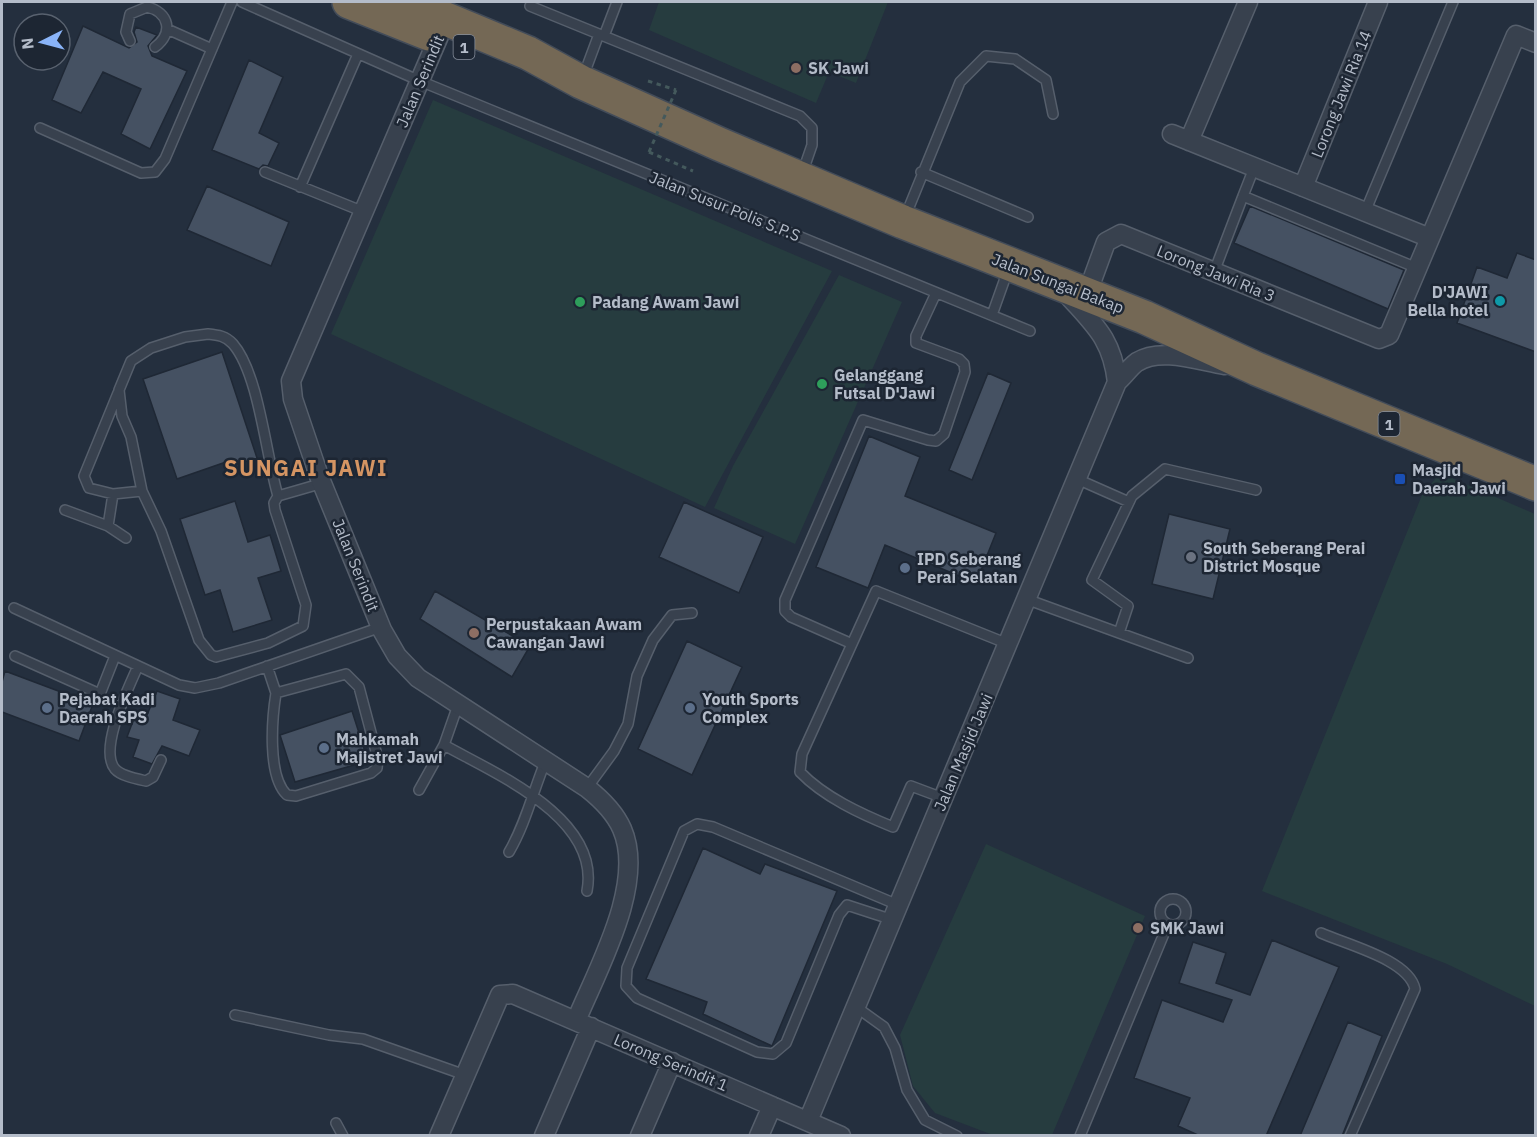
<svg xmlns="http://www.w3.org/2000/svg" width="1537" height="1137" viewBox="0 0 1537 1137" font-family="'IBM Plex Sans',sans-serif">
	<style>
		.green { fill: #263c3f }
		.building { fill: #455162; stroke: #1f2835; stroke-width: 1.5 }
		.lines { fill: none; stroke-linecap: round; stroke-linejoin: round }
		.lane-casing { stroke: #565f6c; stroke-width: 12 }
		.street-casing { stroke: #565f6c; stroke-width: 21 }
		.highway-casing { stroke: #434c59; stroke-width: 36 }
		.path { stroke: #44595c; stroke-width: 3; stroke-dasharray: 4.5 4.5; stroke-linecap: butt }
		.lane { stroke: #38414e; stroke-width: 9 }
		.street { stroke: #38414e; stroke-width: 18 }
		.highway { stroke: #746855; stroke-width: 33 }
		.path-bridge { stroke: #44595c; stroke-width: 3; stroke-dasharray: 4.5 4.5; stroke-linecap: butt }
		.education-dot { fill: #8d6e63; stroke: #1d2633; stroke-width: 2 }
		.culture-dot { fill: #0f9aa8; stroke: #1d2633; stroke-width: 2 }
		.leisure-dot { fill: #2e9e5b; stroke: #1d2633; stroke-width: 2 }
		.transit-dot { fill: #1a4fb4; stroke: #1d2633; stroke-width: 2 }
		.worship-dot { fill: #6b7280; stroke: #1d2633; stroke-width: 2 }
		.service-dot { fill: #5c6f8a; stroke: #1d2633; stroke-width: 2 }
		.labels { text-anchor: middle; dominant-baseline: central; stroke-width: 5; stroke-linejoin: round; paint-order: stroke }
		.shield { fill: #1d2633; stroke: #878f9c; stroke-width: 1.5 }
		.shield-label { font-size: 15px; font-weight: bold; fill: #b4bcc9 }
		.poi-label { font-size: 16px; font-weight: bold; fill: #b4bcc9; stroke: #1d2633; text-anchor: start }
		.street-label { font-size: 16px; fill: #b4bcc9; stroke: #1d2633 }
		.district-label { font-size: 22px; font-weight: bold; letter-spacing: 1.5px; fill: #d59563; stroke: #1d2633 }
	</style>
	<rect width="100%" height="100%" fill="#242f3e"/>
	<path class="green" d="M659 2H888L856 83 829 72 816 103 649 30Z
		M433 100 832 271 705 507 331 334Z
		M839 275 902 302 795 544 714 508 733 466Z
		M1440 473 1535 514V1006L1447 964 1262 891 1422 495Z
		M986 844 1145 916 1052 1135H993L935 1113 913 1086 900 1035Z"/>
	<path class="building" d="M83 26 129 48 137 42 134 32 136 27 157 35 148 46 152 56 187 71 150 149 121 134 141 89 103 72 81 113 52 100Z
		M249 60 283 77 259 133 279 143 268 166 263 165 259 169 212 150Z
		M207 186 289 222 271 266 187 230Z
		M1250 206 1404 270 1388 309 1234 243Z
		M1517 253 1536 260V352L1457 323 1477 267 1507 278Z
		M222 352 257 458 228 467 226 462 177 479 143 379Z
		M988 373 1011 383 972 480 949 470Z
		M869 436 920 457 905 496 996 533 976 583 885 545 868 588 816 567Z
		M235 501 248 542 270 535 281 571 258 578 272 620 233 632 220 590 205 595 180 519Z
		M684 502 763 537 739 593 659 557Z
		M1169 514 1230 529 1213 599 1152 584Z
		M435 591 530 646 512 677 420 619Z
		M687 641 742 667 692 775 638 749Z
		M5 671 93 704 79 741 2 712V682Z
		M157 691 180 699 173 720 200 730 189 756 162 746 152 764 133 757 139 740 127 737 136 713 147 715Z
		M352 711 368 761 295 782 280 735Z
		M703 848 760 874 765 864 837 891 772 1046 703 1014 707 1002 646 979Z
		M1272 940 1339 967 1266 1136H1200L1178 1126 1190 1098 1134 1078 1162 1000 1223 1022 1232 1000 1179 983 1193 942 1226 953 1216 983 1250 995Z
		M1348 1022 1382 1036 1342 1136H1300Z"/>
	<g class="lines">
		<defs>
			<path id="lane" d="M242 2 420 81 1030 331
				M530 6 800 116 812 128V145L802 174
				M167 29 212 49
				M604 36 617 2
				M130 41 126 32 130 14 147 7C169 12 174 33 155 47
				M583 77 599 34
				M40 128 141 173 155 172 165 159 232 2
				M265 172 364 212
				M921 172 1028 217
				M300 187 358 54
				M1243 196 1254 168
				M1365 212 1453 2
				M905 217 960 82 986 56 1015 59 1046 80 1053 114
				M1214 272 1243 196 1417 268
				M992 315 1008 270
				M208 334C218 335 226 336 233 344 259 374 266 456 278 496L274 503 275 510 306 605 303 626 268 643 216 657 211 655 199 640 161 531 142 491 131 437 122 416 119 390 131 361 151 348 185 337Z
				M118 393 84 476 89 488 113 494 142 491
				M1077 479 1129 502
				M278 496 323 483
				M65 510 108 526 126 538
				M108 526 113 494
				M1026 599 1188 658
				M14 608 179 685 195 688 219 683 381 627
				M1119 633 1128 606 1092 580 1132 496 1165 469 1256 490
				M850 643 791 617 785 611V600L863 420 928 440 936 441 944 434 965 372 964 364 959 359 916 343V336L936 293
				M15 656 100 694 115 656
				M138 666C129 687 98 749 115 769 121 776 137 779 146 781L153 777 161 760
				M267 666 276 693 346 674 359 687 378 759 377 768 371 773 296 796 287 795C267 776 272 718 276 693
				M444 745C496 774 601 818 587 891
				M587 788 614 751 628 724 637 676 653 640 672 615 692 613
				M419 790 444 745 458 705
				M943 798 911 786 893 827C861 814 824 797 800 772L802 754 876 591 1008 644
				M509 852C526 823 533 791 546 760
				M1160 912a13 13 0 1 1 26 0a13 13 0 1 1-26 0Z
				M893 920 847 905 839 915 786 1043 773 1054 757 1052 637 998 626 986 627 968 684 831 697 824 713 827 898 905
				M1321 933C1348 945 1409 960 1415 989L1350 1136
				M856 1007 884 1027 895 1048 907 1090 925 1120 957 1136
				M235 1015 329 1035 363 1039 465 1075
				M336 1123 343 1136
				M1080 1136 1168 924"/>
			<path id="street" d="M442 29 291 381 293 399 319 476 382 630 397 656 418 678 587 788C601 799 615 813 622 829 646 884 597 970 576 1021
				M1172 134 1430 238
				M1189 141 1248 2
				M1303 187 1378 2
				M1066 293C1094 325 1112 338 1117 382
				M1087 294 1106 242 1121 234 1379 339 1389 335 1516 35 1536 43
				M808 1121 1117 382C1124 376 1130 367 1137 362 1161 347 1199 361 1225 365
				M439 1136 500 995 513 994 841 1136
				M544 1136 591 1027
				M640 1136 672 1062
				M759 1136 772 1106"/>
			<path id="highway" d="M349 2 429 34
				M405 2 528 53 581 82 719 144 903 222 1144 317 1257 369 1536 484"/>
		</defs>
		<use href="#lane" class="lane-casing"/>
		<use href="#street" class="street-casing"/>
		<use href="#highway" class="highway-casing"/>
		<path class="path" d="M648 81 676 90
			M649 152 693 171"/>
		<use href="#lane" class="lane"/>
		<use href="#street" class="street"/>
		<use href="#highway" class="highway"/>
		<path class="path-bridge" d="M649 152 676 90"/>
	</g>
	<g class="education-dot">
		<circle cx="796" cy="68" r="6"/>
		<circle cx="474" cy="633" r="6"/>
		<circle cx="1138" cy="928" r="6"/>
	</g>
	<circle class="culture-dot" cx="1500" cy="301" r="6"/>
	<g class="leisure-dot">
		<circle cx="580" cy="302" r="6"/>
		<circle cx="822" cy="384" r="6"/>
	</g>
	<rect class="transit-dot" x="1394" y="473" width="12" height="12" rx="3"/>
	<circle class="worship-dot" cx="1191" cy="557" r="6"/>
	<g class="service-dot">
		<circle cx="905" cy="568" r="6"/>
		<circle cx="47" cy="708" r="6"/>
		<circle cx="690" cy="708" r="6"/>
		<circle cx="324" cy="748" r="6"/>
	</g>
	<g class="labels">
		<g class="shield">
			<rect x="453.5" y="35" width="21" height="24" rx="4.5"/>
			<rect x="1378.5" y="412" width="21" height="24" rx="4.5"/>
		</g>
		<g class="shield-label">
			<text x="464" y="47">1</text>
			<text x="1389" y="424">1</text>
		</g>
		<g class="poi-label">
			<text x="808" y="68">SK Jawi</text>
			<text x="1488" y="292" text-anchor="end">D'JAWI<tspan x="1488" dy="18">Bella hotel</tspan></text>
			<text x="592" y="302">Padang Awam Jawi</text>
			<text x="834" y="375">Gelanggang<tspan x="834" dy="18">Futsal D'Jawi</tspan></text>
			<text x="1412" y="470">Masjid<tspan x="1412" dy="18">Daerah Jawi</tspan></text>
			<text x="1203" y="548">South Seberang Perai<tspan x="1203" dy="18">District Mosque</tspan></text>
			<text x="917" y="559">IPD Seberang<tspan x="917" dy="18">Perai Selatan</tspan></text>
			<text x="486" y="624">Perpustakaan Awam<tspan x="486" dy="18">Cawangan Jawi</tspan></text>
			<text x="59" y="699">Pejabat Kadi<tspan x="59" dy="18">Daerah SPS</tspan></text>
			<text x="702" y="699">Youth Sports<tspan x="702" dy="18">Complex</tspan></text>
			<text x="336" y="739">Mahkamah<tspan x="336" dy="18">Majistret Jawi</tspan></text>
			<text x="1150" y="928">SMK Jawi</text>
		</g>
		<g class="street-label">
			<text transform="translate(420 81) rotate(-67)">Jalan Serindit</text>
			<text transform="translate(1341 94) rotate(-68)">Lorong Jawi Ria 14</text>
			<text transform="translate(725 206) rotate(22)">Jalan Susur Polis S.P.S</text>
			<text transform="translate(1216 273) rotate(22)">Lorong Jawi Ria 3</text>
			<text transform="translate(1058 283) rotate(21)">Jalan Sungai Bakap</text>
			<text transform="translate(356 565) rotate(68)">Jalan Serindit</text>
			<text transform="translate(963 752) rotate(-67)">Jalan Masjid Jawi</text>
			<text transform="translate(671 1062) rotate(23)">Lorong Serindit 1</text>
		</g>
		<g class="district-label">
			<text x="306" y="467">SUNGAI JAWI</text>
		</g>
	</g>
	<rect width="1537" height="1137" fill="none" stroke="#b4bcc9" stroke-width="6"/>
	<g transform="translate(42 42) rotate(264)"><circle r="28" fill="#1d2633" stroke="#59626f" stroke-width="1.5"/>
	<path d="M0-4.5L10 22L0 15L-10 22Z" fill="#8ab4f8"/>
	<text y="-9" font-size="16" font-weight="bold" text-anchor="middle" fill="#b4bcc9">N</text>
	</g>
</svg>
